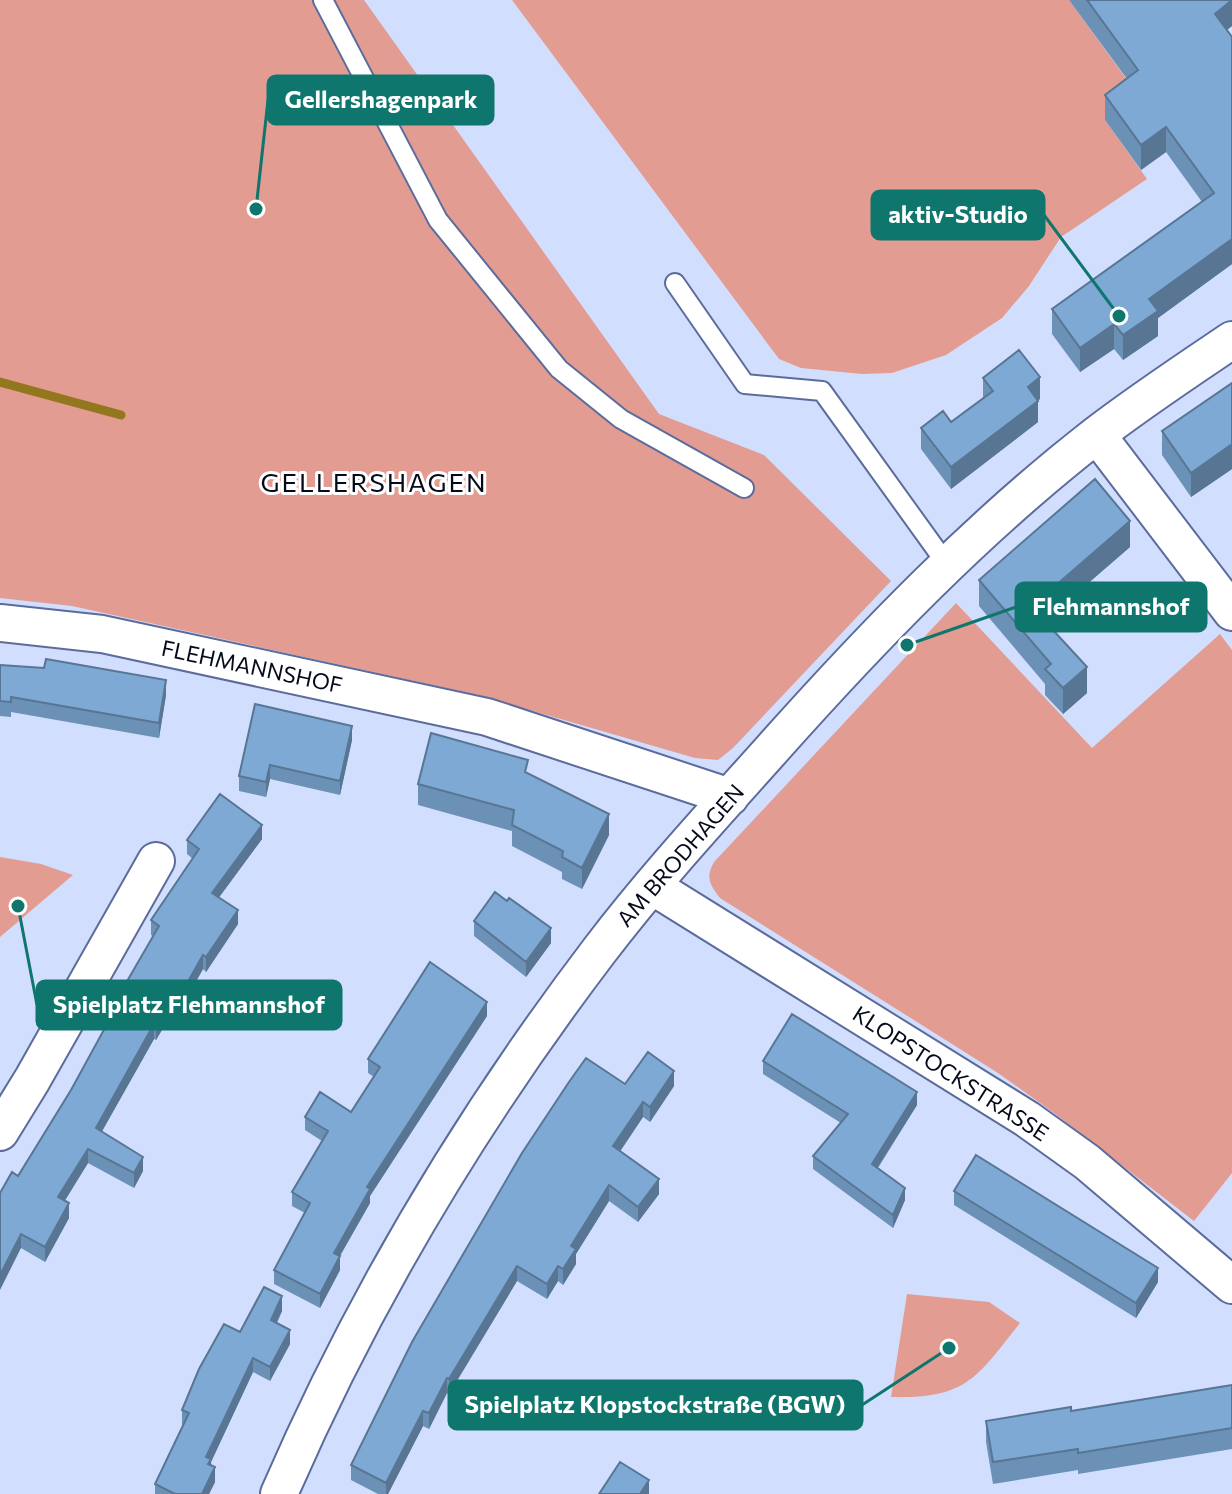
<svg xmlns="http://www.w3.org/2000/svg" width="1232" height="1494" viewBox="0 0 1232 1494" font-family="Commissioner,sans-serif">
	<style>
		.green { fill: #e39c91 }
		.lines { fill: none; stroke-linecap: round; stroke-linejoin: round }
		.stream { stroke: #93771e; stroke-width: 9 }
		.service-casing { stroke: #5b6c9c; stroke-width: 22 }
		.minor-casing { stroke: #5b6c9c; stroke-width: 40 }
		.service { stroke: #fff; stroke-width: 18 }
		.minor { stroke: #fff; stroke-width: 36 }
		.wall { fill: #6c91b6 }
		.shaded-wall { fill: #587694 }
		.building { fill: #7ea9d4; stroke: #587694; stroke-width: 2 }
		.labels { text-anchor: middle; dominant-baseline: central; stroke-width: 6; stroke-linejoin: round; paint-order: stroke }
		.street-label { font-size: 22px; fill: #050a1b; stroke: #fff }
		.quarter-label { font-size: 26px; letter-spacing: 2px; fill: #050a1b; stroke: #fff }
		.leader { fill: none; stroke: #0f766e; stroke-width: 3 }
		.callout-dot { fill: #0f766e; stroke: #fff; stroke-width: 3 }
		.callout { fill: #0f766e; stroke: #0f766e; stroke-width: 3 }
		.callout-label { font-size: 24px; text-anchor: middle; font-weight: bold; fill: #fff }
	</style>
	<rect width="100%" height="100%" fill="#d2defe"/>
	<path class="green" d="M0 0H364L659 414 764 455 891 581 733 748 718 760 695 758 478 695 72 606 0 598Z
		M512 0H1069L1138 95 1105 120 1147 179 1061 237 1029 286 1002 318 946 355 892 373 862 374 801 368 779 359Z
		M956 603 1092 748 1220 634 1232 650V1173L1194 1221 1054 1113 998 1073 720 898C710 885 705 878 714 862Z
		M0 857 41 864 73 875 0 937Z
		M907 1294 989 1302 1020 1323C976 1378 967 1399 891 1397Z"/>
	<g class="lines">
		<path class="stream" d="M0 382 121 415"/>
		<defs>
			<path id="service" d="M323 0 438 220 559 369 621 419 744 488
				M675 283 745 384 822 391 948 566"/>
			<path id="minor" d="M1097 435 1232 612
				M0 623 102 634 487 717 730 797
				M652 886 1027 1119 1087 1162 1232 1285
				M0 1132 32 1080 156 861
				M279 1494C362 1302 472 1118 599 951 653 880 714 814 773 748 872 637 977 528 1095 436 1139 402 1186 371 1232 340"/>
		</defs>
		<use href="#service" class="service-casing"/>
		<use href="#minor" class="minor-casing"/>
		<use href="#service" class="service"/>
		<use href="#minor" class="minor"/>
	</g>
	<path class="wall" d="M1069 0H1232V26L1227 30 1232 37V264L1158 318V336L1123 360 1114 349 1080 372 1052 334V309L1202 202 1166 152 1141 170 1105 120V95L1127 79Z
		M983 378 1040 399 1038 400V422L951 489 921 449V428L951 422 983 398Z
		M1232 383V469L1191 497 1162 455V431Z
		M1130 547 1048 618 1087 693 1063 714 1045 695V684L979 606V580Z
		M0 665 166 695 159 738 11 712V717L0 716Z
		M352 726V740L340 795 270 779 266 797 239 791V776Z
		M528 774 609 835 582 889 562 879V872L512 846V831L418 805V784Z
		M262 839 219 897 238 924 206 972 203 969 177 1015 172 1013 156 1040 154 1039 102 1131 143 1171 134 1188 88 1163 64 1201 69 1218 45 1262 21 1248 18 1176 71 1090 115 1010V1002L153 936 151 935V920L193 859 187 854V840Z
		M474 921 551 943 526 977 474 936Z
		M487 1016 370 1196V1203L340 1256V1270L320 1308 274 1284V1270L305 1213 292 1206V1192L322 1141 305 1130V1117L351 1112 374 1077 368 1073V1059Z
		M763 1061 917 1105 878 1168 905 1200 893 1228 813 1169V1156L841 1123 763 1074Z
		M625 1084 674 1086 650 1122 643 1117 620 1151 659 1194 638 1222 609 1201 576 1254V1264L563 1285 558 1281 547 1299 517 1281 449 1394 447 1393 429 1429 423 1426 388 1494H378L351 1480V1465Z
		M954 1191 1158 1282 1136 1318 954 1205Z
		M282 1311 277 1323 290 1344 270 1381 253 1372 211 1462 215 1482 209 1494H155V1484L183 1425H182V1410L240 1332Z
		M1232 1385V1449L1078 1474V1470L993 1484 986 1442V1421L1071 1411Z"/>
	<path class="shaded-wall" d="M1232 1V26L1215 39V14Z
		M1166 127V152L1141 170V145Z
		M1232 239V264L1158 318V336L1123 360V335L1149 299Z
		M1114 324V349L1080 372V348Z
		M1040 377V399L1028 408V387Z
		M1038 401V422L951 489V467Z
		M1232 444V469L1191 497V473Z
		M1130 521V547L1042 623 1037 605 1040 599Z
		M1087 667V693L1063 714V688Z
		M166 680V695L159 738V723Z
		M352 726V740L340 795V781Z
		M270 765V779L266 797V782Z
		M609 814V835L582 889V868Z
		M262 825V839L212 907V893Z
		M238 910V924L206 972V957Z
		M551 928V943L526 977V962Z
		M203 955V969L177 1015V1001Z
		M172 998V1013L156 1040V1026Z
		M487 1002V1016L370 1196V1203L334 1266V1253L367 1187Z
		M154 1024V1039L96 1142V1128Z
		M674 1071V1086L650 1122V1107Z
		M917 1092V1105L872 1176V1164Z
		M643 1102V1117L613 1162V1146Z
		M88 1149V1163L58 1212V1197Z
		M143 1157V1171L134 1188V1173Z
		M659 1179V1194L638 1222V1207Z
		M609 1185V1201L576 1254V1264L563 1285V1269L571 1246Z
		M905 1188V1200L893 1228V1215Z
		M69 1203V1218L45 1262V1247Z
		M21 1234V1248L0 1290V1275Z
		M340 1256V1270L320 1308V1294Z
		M517 1266V1281L449 1394V1379Z
		M558 1266V1281L547 1299V1284Z
		M1158 1268V1282L1136 1318V1303Z
		M282 1296V1311L271 1334V1320Z
		M290 1330V1344L270 1381V1367Z
		M253 1358V1372L211 1462V1474L206 1457Z
		M447 1378V1393L429 1429V1413Z
		M423 1411V1426L388 1494H386V1483Z
		M215 1467V1482L209 1494H202Z
		M649 1480V1494H640Z"/>
	<path class="building" d="M1087 0H1232L1215 14 1232 37V239L1149 299 1158 311 1123 335 1114 324 1080 348 1052 309 1214 193 1166 127 1141 145 1105 95 1138 70Z
		M1019 350 1040 377 1028 387 1038 401 951 467 921 428 943 411 951 422 993 391 983 378Z
		M1232 383V444L1191 473 1162 431Z
		M1095 479 1130 521 1040 599 1042 601 1037 605 1055 626 1052 629 1087 667 1063 688 1045 669 1051 664 979 580Z
		M46 659 166 680 159 723 11 697V702L0 701V665L44 668Z
		M255 704 352 726 340 781 270 765 266 782 239 776Z
		M431 733 528 760 525 772 609 814 582 868 562 857 563 851 512 825 514 810 418 784Z
		M220 794 262 825 212 893 238 910 206 957 203 955 177 1001 172 998 156 1026 154 1024 96 1128 143 1157 134 1173 88 1149 58 1197 69 1203 45 1247 21 1234 0 1275V1193L12 1172 18 1176 71 1090 118 1004 115 1002 159 926 151 920 199 849 187 840Z
		M495 892 507 901 509 898 551 928 526 962 474 921Z
		M430 962 487 1002 367 1187 370 1189 334 1253 340 1256 320 1294 274 1270 310 1203 292 1192 328 1131 305 1117 320 1092 351 1112 380 1067 368 1059Z
		M792 1014 917 1092 872 1164 905 1188 893 1215 813 1156 848 1114 763 1061Z
		M648 1052 674 1071 650 1107 643 1102 613 1146 659 1179 638 1207 609 1185 571 1246 576 1249 563 1269 558 1266 547 1284 517 1266 449 1379 447 1378 429 1413 423 1411 386 1483 351 1465 412 1342 522 1153 569 1082 586 1058 625 1084Z
		M976 1155 1158 1268 1136 1303 954 1191Z
		M264 1287 282 1296 271 1320 290 1330 270 1367 253 1358 206 1457 211 1459 208 1464 215 1467 202 1494H175L155 1484 189 1413 182 1410 199 1369 224 1324 240 1332Z
		M1232 1385V1428L1078 1453V1449L993 1462 986 1421 1071 1407V1411Z
		M620 1462 649 1480 640 1494H599Z"/>
	<g class="labels">
		<g class="street-label">
			<text transform="translate(252 666) rotate(12)">FLEHMANNSHOF</text>
			<text transform="translate(680 855) rotate(-49)">AM BRODHAGEN</text>
			<text transform="translate(951 1073) rotate(33)">KLOPSTOCKSTRASSE</text>
		</g>
		<g class="quarter-label">
			<text x="374" y="481">GELLERSHAGEN</text>
		</g>
	</g>
	<path class="leader" d="M256 209L268 100M1119 316L1044 215M907 645L1016 607M18 906L37 1005M949 1348L862 1405"/>
	<g class="callout-dot">
		<circle cx="256" cy="209" r="8"/>
		<circle cx="1119" cy="316" r="8"/>
		<circle cx="907" cy="645" r="8"/>
		<circle cx="18" cy="906" r="8"/>
		<circle cx="949" cy="1348" r="8"/>
	</g>
	<g class="callout">
		<rect x="268" y="76" width="225" height="48" rx="8"/>
		<rect x="872" y="191" width="172" height="48" rx="8"/>
		<rect x="1016" y="583" width="190" height="48" rx="8"/>
		<rect x="37" y="981" width="304" height="48" rx="8"/>
		<rect x="449" y="1381" width="413" height="48" rx="8"/>
	</g>
	<g class="callout-label">
		<text x="381" y="108">Gellershagenpark</text>
		<text x="958" y="223">aktiv-Studio</text>
		<text x="1111" y="615">Flehmannshof</text>
		<text x="189" y="1013">Spielplatz Flehmannshof</text>
		<text x="655" y="1413">Spielplatz Klopstockstraße (BGW)</text>
	</g>
</svg>
